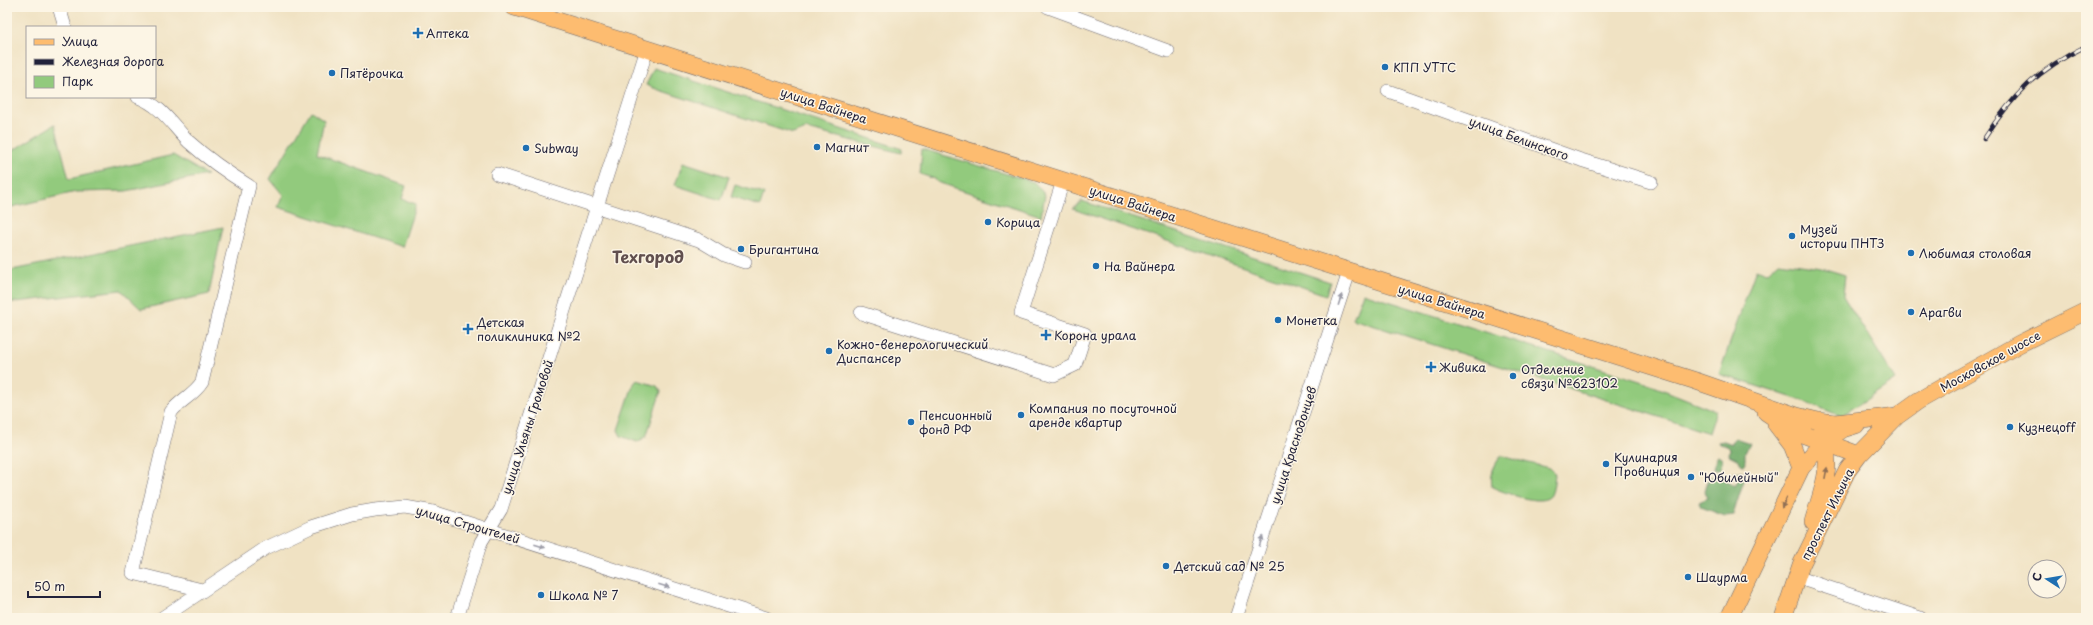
<svg xmlns="http://www.w3.org/2000/svg" width="2093" height="625" viewBox="0 0 2093 625" font-family="'Playpen Sans',sans-serif">
	<style>
		.green { fill: #92ca7d; stroke: #5a765c }
		.forest { fill: #75ae6c; stroke: #4c6854 }
		.lines { fill: none; stroke-linecap: round; stroke-linejoin: round }
		.minor-casing { stroke: #6a656b; stroke-width: 14 }
		.major-casing { stroke: #6a656b; stroke-width: 18 }
		.minor { stroke: #fff; stroke-width: 13 }
		.major { stroke: #fdbc6f; stroke-width: 17 }
		.rail-casing { stroke: #22223b; stroke-width: 4.5 }
		.rail { stroke: #fcf5e5; stroke-width: 3; stroke-dasharray: 9; stroke-linecap: butt }
		.oneway { fill: #9c9ca7 }
		.oneway2 { fill: #906f55 }
		.poi-dot { fill: #1f6fb2; stroke: #fcf5e5; stroke-width: 1.5 }
		.labels { text-anchor: middle; dominant-baseline: central; stroke-width: 3; stroke-linejoin: round; paint-order: stroke }
		.poi-label { font-size: 12px; fill: #22223b; stroke: #fcf5e5; text-anchor: start }
		.street-label { font-size: 12px; fill: #22223b; stroke: #fcf5e5 }
		.district-label { font-size: 16px; font-weight: bold; fill: #614f4e; stroke: #fcf5e5 }
	</style>
	<rect width="100%" height="100%" fill="#fcf5e5"/>
	<filter id="ink" filterUnits="userSpaceOnUse"><feTurbulence type="fractalNoise" baseFrequency=".025" numOctaves="2"/><feDisplacementMap in="SourceGraphic" scale="8" xChannelSelector="R" yChannelSelector="G"/><feConvolveMatrix kernelMatrix="1 2 1 2 8 2 1 2 1" color-interpolation-filters="sRGB"/></filter>
	<filter id="wash" filterUnits="userSpaceOnUse"><feTurbulence type="fractalNoise" baseFrequency=".012" numOctaves="4" result="noise"/><feDisplacementMap in="SourceGraphic" scale="16" xChannelSelector="R" yChannelSelector="G"/><feGaussianBlur stdDeviation="0.9" result="paint"/><feColorMatrix in="noise" values="0 0 0 0 0 0 0 0 0 0 0 0 0 0 0 0 0 1.4 0 .05"/><feComposite in="paint" operator="in"/></filter>
	<g filter="url(#wash)">
		<rect width="100%" height="100%" fill="#f0e2c3"/>
		<path class="green" d="M654 68 902 149 901 153 806 129 793 134 659 90 646 85Z
			M311 111 324 120 317 154 406 186 402 199 416 204 402 247 278 207 283 195 270 179Z
			M55 124 69 179 173 155 207 175 126 191 76 192 7 208V154Z
			M922 149 1034 182 1045 195 1041 216 937 182 935 179 920 174Z
			M683 162 729 177 721 200 675 185Z
			M735 185 764 194 760 206 731 197Z
			M1082 201 1330 282 1326 295 1073 209Z
			M223 227 209 294 141 309 121 290 7 303V271Z
			M1779 262 1822 268 1845 275 1843 296 1896 380 1841 416 1806 402 1719 374 1756 269 1767 273Z
			M1363 293 1646 383 1716 411 1709 433 1353 319Z
			M637 380 657 386 661 391 646 437 637 442 621 436 618 430 633 385Z
			M1501 456 1549 468 1555 474C1554 480 1554 489 1551 495 1543 508 1503 492 1492 487 1490 474 1493 467 1501 456Z"/>
		<path class="forest" d="M1735 438 1750 443 1745 453V463L1743 466 1737 459 1729 455 1730 449 1727 446 1719 444 1718 442 1724 441 1732 444Z
			M1718 456 1722 459 1721 469H1714L1716 457Z
			M1742 471 1746 474 1745 477 1733 515 1725 516 1701 507 1699 502 1708 498 1705 492 1709 477H1721L1734 486 1738 482 1732 473Z"/>
	</g>
	<g filter="url(#ink)">
		<g class="lines">
			<defs>
				<path id="minor" d="M59 7 65 27
					M1048 7 1168 51
					M1388 91 1581 160 1651 182
					M138 97C162 106 172 125 189 142 208 159 228 173 249 186L202 382C194 395 180 400 171 412L133 573 202 590
					M497 174 699 240 724 255 745 262
					M861 313 1054 375 1075 365 1085 334 1021 313 1063 181
					M1796 577 1920 618
					M162 618 266 548 311 527 352 514 375 510 405 507 433 512 766 618
					M457 618 481 542 501 509 647 49
					M1236 618 1349 272"/>
				<path id="major" d="M514 7 1696 381 1797 416 1818 421 1836 423 1897 416
					M1766 412 1794 431 1859 455
					M1776 424 1792 445 1801 468
					M1813 522C1820 496 1837 460 1819 436
					M1729 618 1801 468 1823 442 1843 429 1856 425
					M1783 618 1801 565 1847 471 1859 455 1897 416 1918 401 2019 344 2086 311"/>
			</defs>
			<use href="#minor" class="minor-casing"/>
			<use href="#major" class="major-casing"/>
			<use href="#minor" class="minor"/>
			<use href="#major" class="major"/>
			<defs>
				<path id="rail" d="M1984 139C2012 95 2039 69 2086 46"/>
			</defs>
			<use href="#rail" class="rail-casing"/>
			<use href="#rail" class="rail"/>
		</g>
		<defs><path id="oneway-solid" d="M-6-.8H1V-3.2L6.5 0L1 3.2V.8H-6Z"/></defs>
		<g class="oneway">
			<use href="#oneway-solid" transform="translate(1340 300) rotate(-72)"/>
			<use href="#oneway-solid" transform="translate(1261 541) rotate(-72)"/>
			<use href="#oneway-solid" transform="translate(540 546) rotate(18)"/>
			<use href="#oneway-solid" transform="translate(664 586) rotate(18)"/>
		</g>
		<g class="oneway2">
			<use href="#oneway-solid" transform="translate(1826 473) rotate(-79)"/>
			<use href="#oneway-solid" transform="translate(1784 503) rotate(116)"/>
		</g>
	</g>
	<g class="poi-dot">
		<path d="M416 27h4v4h4v4h-4v4h-4v-4h-4v-4h4z"/>
		<circle cx="1385" cy="67" r="4"/>
		<circle cx="332" cy="73" r="4"/>
		<circle cx="817" cy="147" r="4"/>
		<circle cx="526" cy="148" r="4"/>
		<circle cx="988" cy="222" r="4"/>
		<circle cx="1792" cy="236" r="4"/>
		<circle cx="741" cy="249" r="4"/>
		<circle cx="1911" cy="253" r="4"/>
		<circle cx="1096" cy="266" r="4"/>
		<circle cx="1911" cy="312" r="4"/>
		<circle cx="1278" cy="320" r="4"/>
		<path d="M466 323h4v4h4v4h-4v4h-4v-4h-4v-4h4z"/>
		<path d="M1044 329h4v4h4v4h-4v4h-4v-4h-4v-4h4z"/>
		<circle cx="829" cy="351" r="4"/>
		<path d="M1429 361h4v4h4v4h-4v4h-4v-4h-4v-4h4z"/>
		<circle cx="1513" cy="376" r="4"/>
		<circle cx="1021" cy="415" r="4"/>
		<circle cx="911" cy="422" r="4"/>
		<circle cx="2010" cy="427" r="4"/>
		<circle cx="1606" cy="464" r="4"/>
		<circle cx="1691" cy="477" r="4"/>
		<circle cx="1166" cy="566" r="4"/>
		<circle cx="1688" cy="577" r="4"/>
		<circle cx="541" cy="595" r="4"/>
	</g>
	<g class="labels">
		<g class="poi-label">
			<text x="426" y="33">Аптека</text>
			<text x="1393" y="67">КПП УТТС</text>
			<text x="340" y="73">Пятёрочка</text>
			<text x="825" y="147">Магнит</text>
			<text x="534" y="148">Subway</text>
			<text x="996" y="222">Корица</text>
			<text x="1800" y="229">Музей<tspan x="1800" dy="14">истории ПНТЗ</tspan></text>
			<text x="749" y="249">Бригантина</text>
			<text x="1919" y="253">Любимая столовая</text>
			<text x="1104" y="266">На Вайнера</text>
			<text x="1919" y="312">Арагви</text>
			<text x="1286" y="320">Монетка</text>
			<text x="477" y="322">Детская<tspan x="477" dy="14">поликлиника №2</tspan></text>
			<text x="1054" y="335">Корона урала</text>
			<text x="837" y="344">Кожно-венерологический<tspan x="837" dy="14">Диспансер</tspan></text>
			<text x="1439" y="367">Живика</text>
			<text x="1521" y="369">Отделение<tspan x="1521" dy="14">связи №623102</tspan></text>
			<text x="1029" y="408">Компания по посуточной<tspan x="1029" dy="14">аренде квартир</tspan></text>
			<text x="919" y="415">Пенсионный<tspan x="919" dy="14">фонд РФ</tspan></text>
			<text x="2018" y="427">Кузнецoff</text>
			<text x="1614" y="457">Кулинария<tspan x="1614" dy="14">Провинция</tspan></text>
			<text x="1699" y="477">"Юбилейный"</text>
			<text x="1174" y="566">Детский сад № 25</text>
			<text x="1696" y="577">Шаурма</text>
			<text x="549" y="595">Школа № 7</text>
		</g>
		<g class="street-label">
			<text transform="translate(824 105) rotate(18)">улица Вайнера</text>
			<text transform="translate(1519 138) rotate(20)">улица Белинского</text>
			<text transform="translate(1133 203) rotate(18)">улица Вайнера</text>
			<text transform="translate(1442 301) rotate(17)">улица Вайнера</text>
			<text transform="translate(1990 361) rotate(-29)">Московское шоссе</text>
			<text transform="translate(527 427) rotate(-72)">улица Ульяны Громовой</text>
			<text transform="translate(1293 445) rotate(-72)">улица Краснодонцев</text>
			<text transform="translate(1827 514) rotate(-63)">проспект Ильича</text>
			<text transform="translate(468 524) rotate(16)">улица Строителей</text>
		</g>
		<g class="district-label">
			<text x="648" y="256">Техгород</text>
		</g>
	</g>
	<rect width="2093" height="625" fill="none" stroke="#fcf5e5" stroke-width="24"/>
	<rect x="26" y="26" width="130" height="72" fill="#fcf5e5" stroke="#a5a1a1"/>
	<rect x="34" y="39" width="20" height="6" fill="#fdbc6f" stroke="#a5a1a1"/>
	<text x="62" y="46" font-size="12" fill="#22223b">Улица</text>
	<rect x="34" y="59" width="20" height="6" fill="#22223b" stroke="#a5a1a1"/>
	<text x="62" y="66" font-size="12" fill="#22223b">Железная дорога</text>
	<rect x="34" y="76" width="20" height="12" fill="#92ca7d" stroke="#a5a1a1"/>
	<text x="62" y="86" font-size="12" fill="#22223b">Парк</text>
	<g transform="translate(2047 579) rotate(282)"><circle r="19" fill="#fcf5e5" stroke="#a5a1a1"/>
	<path d="M0-3L7 15L0 10L-7 15Z" fill="#1f6fb2"/>
	<text y="-6" font-size="11" font-weight="bold" text-anchor="middle" fill="#22223b">С</text>
	</g>
	<path d="M28 591v6h72v-6" fill="none" stroke="#22223b" stroke-width="2"/>
	<text x="34" y="591" font-size="12" fill="#22223b" stroke="#fcf5e5" stroke-width="3" paint-order="stroke">50 m</text>
</svg>
